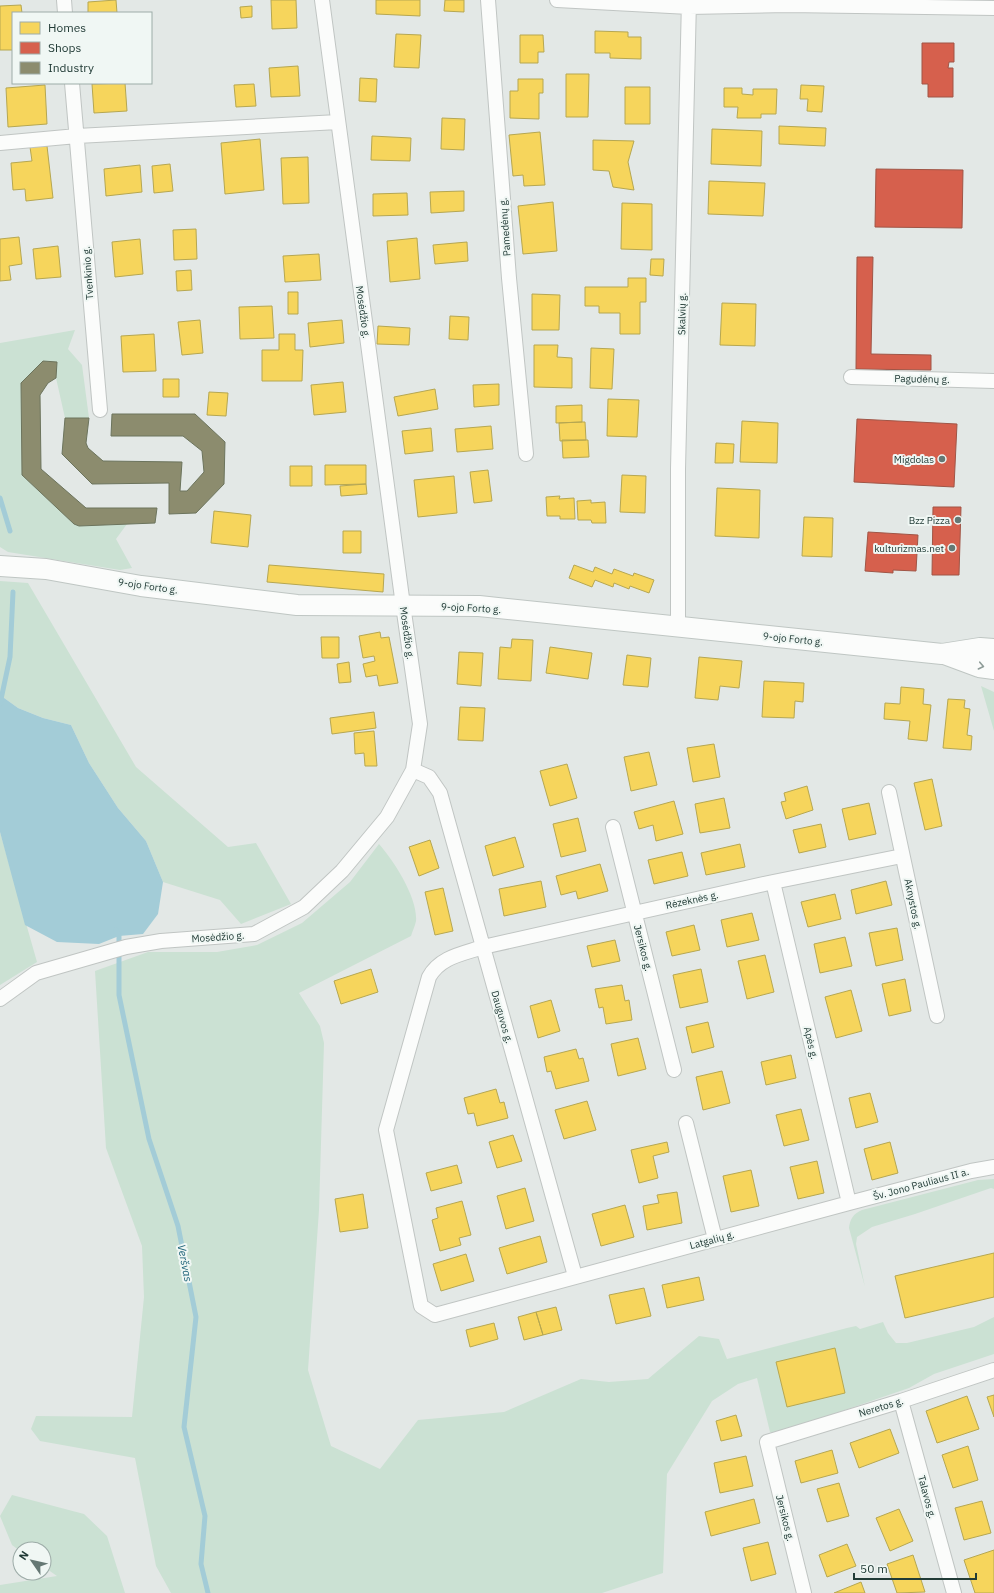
<svg xmlns="http://www.w3.org/2000/svg" width="994" height="1593" viewBox="0 0 994 1593" font-family="'IBM Plex Sans',sans-serif">
	<style>
		.green { fill: #cbe1d3 }
		.water { fill: #a3ccd7 }
		.homes { fill: #f6d55c; stroke: #b6a751 }
		.shops { fill: #d6604d; stroke: #a05546 }
		.industry { fill: #8c8c6e; stroke: #6c745d }
		.lines { fill: none; stroke-linecap: round; stroke-linejoin: round }
		.stream { stroke: #a3ccd7; stroke-width: 5 }
		.street-casing { stroke: #c0c5c3; stroke-width: 16 }
		.secondary-casing { stroke: #bfc6c3; stroke-width: 22 }
		.street { stroke: #fbfcfb; stroke-width: 14 }
		.secondary { stroke: #fbfcfb; stroke-width: 20 }
		.oneway { stroke: #8e9c98 }
		.poi-dot { fill: #657874; stroke: #f0f7f4; stroke-width: 1.5 }
		.labels { text-anchor: middle; dominant-baseline: central; stroke-width: 4; stroke-linejoin: round; paint-order: stroke }
		.street-label { font-size: 10px; fill: #213b36; stroke: #f0f7f4 }
		.poi-label { font-size: 10px; fill: #213b36; stroke: #f0f7f4; text-anchor: end }
		.water-label { font-size: 11px; font-style: italic; fill: #1b6177; stroke: #f0f7f4 }
	</style>
	<rect width="100%" height="100%" fill="#e3e8e6"/>
	<path class="green" d="M75 330 68 349 82 365 89 418H65L56 378 57 362 21 383 22 475 74 524 79 526 127 524 116 539 132 568 120 570 8 552 0 547V343Z
		M0 581 28 583 136 767 228 847 256 843 291 904 241 924 220 900 163 882 146 841 118 808 89 763 71 725 43 718 18 708 0 695Z
		M981 686 994 692V731Z
		M0 832 37 962 0 985Z
		M379 844C394 861 418 898 416 921 415 926 412 932 411 936L299 993 320 1026 324 1043 319 1210 308 1370 331 1446 380 1469 418 1420 504 1412 581 1379 609 1382 648 1379 699 1336 719 1339 727 1359 847 1328 856 1326 860 1329 883 1322 888 1333 896 1343H907L974 1327 994 1317V1354L934 1374 909 1388 775 1434 770 1432 757 1378 738 1384 712 1401 667 1474 663 1573 602 1593H171L156 1566 135 1458 40 1441 31 1429 36 1416 132 1417 144 1297 142 1246 106 1148 95 971 148 952H217L257 945 302 923 350 882Z
		M994 1179V1189L991 1188 915 1214 872 1227 857 1237 856 1244 865 1287 849 1228C850 1219 853 1214 862 1210L978 1180Z
		M12 1495 84 1514 107 1536 125 1593H0V1585L57 1576 44 1567V1549H20V1551L12 1545 0 1516Z"/>
	<path class="water" d="M0 695 18 708 43 718 71 725 89 763 118 808 146 841 163 882 158 914 143 934 119 936 99 944 57 942 25 925 0 832Z"/>
	<path class="homes" d="M116 0 117 13H88V2Z
		M271 0H296L297 28 272 29Z
		M376 0H420V16L376 14Z
		M445 0H464V12L444 11Z
		M21 5 22 13H13V50H0V6Z
		M252 6V17L241 18 240 7Z
		M595 31 628 32V37H641V59L610 58V53H595Z
		M396 34 421 35 419 68 394 67Z
		M520 35H543L544 52H538V63H520Z
		M298 66 300 96 271 97 269 68Z
		M566 74H589L588 117H566Z
		M360 78 377 79 376 102 359 101Z
		M518 79H543V93H539V119L510 118V91H518Z
		M125 83 127 111 94 113 92 84Z
		M254 84 256 106 236 107 234 85Z
		M45 85 47 124 8 127 6 88Z
		M801 85 824 86 822 112 807 111 808 99H800Z
		M625 87H650V124H625Z
		M724 88H742V94L753 95V89H777L776 114H761V118H737L738 107H724Z
		M442 118 465 119 464 150 441 149Z
		M779 126 826 128 825 146 779 144Z
		M712 129 762 131 761 166 711 164Z
		M540 132 545 185 524 186 523 175 513 176 509 135Z
		M372 136 411 138 410 161 371 160Z
		M260 139 264 190 225 194 221 143Z
		M593 140 634 141 628 162 634 190 613 187 609 171 593 170Z
		M47 146 53 198 26 201 25 189 13 190 11 163 32 161 30 147Z
		M308 157 309 203 283 204 281 158Z
		M170 164 173 191 154 193 152 166Z
		M140 165 142 192 106 196 104 169Z
		M709 181 765 183 763 216 708 214Z
		M464 191V211L431 213 430 192Z
		M407 193 408 215 373 216V194Z
		M553 202 557 251 523 254 518 206Z
		M622 203 652 204V250L621 249Z
		M196 229 197 259 174 260 173 230Z
		M19 237 22 264 9 266 11 280 0 281V239Z
		M417 238 420 279 390 282 387 241Z
		M140 239 143 274 115 277 112 242Z
		M467 242 468 261 435 264 433 245Z
		M58 246 61 277 36 279 33 249Z
		M319 254 321 280 285 282 283 256Z
		M651 259H664L663 276 650 275Z
		M191 270 192 290 177 291 176 271Z
		M628 278H646V302H640V334H620V313H599V306H585V287H628Z
		M288 292H298V314H288Z
		M532 294 560 295 559 330H532Z
		M722 303 756 304 755 346 720 345Z
		M272 306 274 338 240 339 239 307Z
		M450 316 469 317 468 340 449 339Z
		M200 320 203 353 182 355 178 322Z
		M342 320 344 343 310 347 308 323Z
		M378 326 410 328 409 345 377 344Z
		M154 334 156 371 123 372 121 336Z
		M279 334H295V350H303L302 381H262V350H279Z
		M534 345H558L557 357 572 358V388L534 387Z
		M591 348 614 349 612 389 590 388Z
		M163 379H179V397H163Z
		M343 382 346 412 314 415 311 385Z
		M499 384V405L474 407 473 385Z
		M435 389 438 409 398 416 394 397Z
		M209 392 228 393 226 416 207 415Z
		M608 399 639 400 637 437 607 436Z
		M582 405V422L556 423V406Z
		M742 421 778 423 777 463 740 462Z
		M582 422H585L586 440 560 441 559 423Z
		M491 426 493 449 457 452 455 429Z
		M431 428 433 451 405 454 402 431Z
		M562 440H588L589 457 563 458Z
		M716 443 734 444 733 463H715Z
		M325 465H366V484L325 485Z
		M290 466H312V486H290Z
		M488 470 492 501 474 503 470 472Z
		M622 475 646 476 645 513 620 512Z
		M454 476 457 513 418 517 414 480Z
		M366 484 367 494 341 496 340 486Z
		M717 488 760 490 759 538 715 536Z
		M560 496 559 499 574 498 575 519H560V516H547L546 497Z
		M591 500V503L605 502 606 523H592L591 520H578L577 501Z
		M214 511 251 515 248 547 211 543Z
		M804 517 833 518 832 557 802 556Z
		M343 531H361V553H343Z
		M269 565 384 574 383 592 267 582Z
		M574 565 593 572 595 567 612 574 614 569 633 576 634 573 654 580 649 593 630 586 629 589 614 583 613 587 595 580 592 587 569 578Z
		M380 632 381 638 389 637 398 683 379 686 377 675 366 677 363 664 375 661 374 656 363 658 359 636Z
		M321 637H339V658H322Z
		M512 639 533 640 531 681 498 679 500 647 511 648Z
		M550 647 592 653 588 679 546 673Z
		M459 652 483 653 481 686 457 684Z
		M627 655 651 658 648 687 623 685Z
		M699 657 742 661 739 688 720 686 718 700 695 698Z
		M349 662 351 682 339 683 337 664Z
		M764 681 804 683 803 702 795 701 794 718 762 717Z
		M901 687 924 689 923 704 931 705 927 741 908 739 910 721 884 719 885 703 900 704Z
		M948 699 965 700 964 708 970 709 967 735 972 736 971 750 943 748Z
		M460 707 485 708 483 741 458 740Z
		M374 712 376 728 332 734 330 718Z
		M374 731 377 766H365L364 753 355 754 354 733Z
		M714 744 720 777 693 782 687 748Z
		M649 752 657 785 631 791 624 757Z
		M567 764 577 798 550 806 540 771Z
		M932 779 942 826 925 830 914 783Z
		M807 786 813 810 786 819 781 802 786 801 784 793Z
		M724 798 730 828 700 833 695 804Z
		M674 801 683 834 656 841 653 825 639 829 634 812Z
		M869 803 876 834 849 840 842 809Z
		M578 818 586 851 561 857 553 824Z
		M821 824 826 847 799 853 793 830Z
		M515 837 524 867 493 876 485 846Z
		M430 840 439 868 419 876 409 847Z
		M740 844 745 867 706 875 701 853Z
		M682 852 688 876 654 884 648 860Z
		M600 864 608 891 578 899 576 891 561 895 556 876Z
		M541 881 546 907 504 916 499 889Z
		M886 881 892 905 856 914 851 890Z
		M443 888 453 931 435 935 425 892Z
		M835 894 841 919 808 927 801 902Z
		M752 913 759 940 727 947 721 920Z
		M694 925 700 950 672 956 666 932Z
		M897 928 903 960 876 966 869 933Z
		M845 937 852 966 820 973 814 944Z
		M615 940 620 961 592 967 587 946Z
		M765 955 774 992 747 999 738 961Z
		M371 969 378 992 341 1004 334 981Z
		M701 969 708 1002 680 1008 673 975Z
		M905 979 911 1011 889 1016 882 984Z
		M622 985 625 1001 629 1000 632 1020 606 1024 603 1007 599 1008 595 989Z
		M851 990 862 1031 836 1038 825 997Z
		M551 1000 560 1031 538 1038 530 1006Z
		M708 1022 714 1047 692 1053 686 1027Z
		M638 1038 646 1069 618 1076 611 1044Z
		M576 1049 579 1059 583 1058 589 1081 556 1089 551 1071 547 1072 544 1057Z
		M791 1055 796 1078 766 1085 761 1062Z
		M722 1071 730 1103 703 1110 696 1077Z
		M496 1089 500 1103 504 1102 508 1118 477 1126 474 1113 468 1114 464 1098Z
		M870 1093 878 1122 856 1128 849 1098Z
		M587 1101 596 1130 564 1139 555 1110Z
		M801 1109 809 1140 784 1146 776 1115Z
		M513 1135 522 1161 497 1168 489 1142Z
		M667 1142 669 1152 653 1156 658 1178 639 1183 631 1150Z
		M890 1142 898 1173 872 1180 864 1149Z
		M817 1161 824 1193 798 1199 790 1167Z
		M457 1165 462 1183 431 1191 426 1173Z
		M751 1170 759 1206 731 1212 723 1176Z
		M525 1188 534 1221 506 1229 497 1196Z
		M677 1192 682 1223 647 1230 643 1206 659 1203 657 1195Z
		M363 1194 368 1228 340 1232 335 1199Z
		M462 1201 471 1235 459 1238 461 1245 440 1251 432 1220 438 1218 436 1208Z
		M625 1205 634 1237 601 1246 592 1214Z
		M540 1236 547 1262 507 1274 499 1248Z
		M994 1253V1297L905 1318 895 1276Z
		M466 1254 474 1281 441 1291 433 1264Z
		M699 1277 704 1300 667 1308 662 1285Z
		M644 1288 651 1316 616 1324 609 1295Z
		M556 1307 562 1330 543 1335 536 1312Z
		M536 1312 543 1335 524 1340 518 1317Z
		M494 1323 498 1339 470 1347 466 1330Z
		M835 1348 845 1393 787 1407 776 1362Z
		M994 1395V1417L987 1397Z
		M967 1396 979 1429 937 1443 926 1411Z
		M736 1415 742 1436 721 1441 716 1421Z
		M890 1429 899 1453 859 1468 850 1443Z
		M968 1446 978 1480 953 1488 942 1455Z
		M832 1450 838 1473 801 1483 795 1461Z
		M746 1456 753 1486 720 1493 714 1463Z
		M839 1483 849 1516 827 1522 817 1489Z
		M754 1499 760 1523 711 1536 705 1512Z
		M982 1501 991 1533 964 1540 955 1508Z
		M899 1509 913 1541 890 1551 876 1518Z
		M768 1542 776 1574 751 1581 743 1548Z
		M847 1544 856 1566 827 1577 819 1555Z
		M994 1550V1593H975L964 1560Z
		M913 1555 925 1592 897 1593 887 1564Z
		M861 1582 865 1593H834Z"/>
	<path class="shops" d="M922 43H954V62H949L948 68H953V97H928V84H922Z
		M876 169 963 170 962 228 875 227Z
		M857 257H873L871 354 931 355V370L856 369Z
		M857 419 957 424 954 487 854 482Z
		M933 507H961L959 575H932Z
		M868 532 918 535 916 571 893 570V573L865 571Z"/>
	<path class="industry" d="M43 361 57 362 56 378 48 383 40 395 41 469 86 508H157L155 523 79 526 74 524 22 475 21 383Z
		M112 414H195L225 442 224 484 196 513 169 514V483L92 484 62 454 65 418H89L86 443 88 448 103 461 182 462 180 491H187L204 472 202 451 183 436H111Z"/>
	<g class="lines">
		<path class="stream" d="M0 498 10 531
			M0 704 10 657 13 592
			M116 930 119 936V995L149 1139 178 1226 196 1317 184 1427 205 1516 201 1564 208 1593"/>
		<defs>
			<path id="street" d="M64 0 65 13
				M488 0 509 278 526 454
				M557 0 689 7 788 5 994 8
				M72 83 100 410
				M0 143 77 136 338 122
				M851 377 994 381
				M678 628V469L689 0
				M413 770 429 777 440 793 575 1276
				M889 792 937 1016
				M613 827 674 1070
				M902 856 773 882 483 947C462 954 440 957 429 977L386 1130 421 1306 435 1315 849 1203 971 1171 994 1167
				M773 882 849 1203
				M0 999 36 973 126 947 161 941 254 934 304 907 342 871 387 817 413 770 420 724 402 598 322 0
				M686 1123 715 1239
				M901 1401 954 1593
				M804 1593 767 1442 901 1401 994 1370"/>
			<path id="secondary" d="M0 566 46 569 141 586 297 605 479 606 942 654 980 648 994 649
				M944 654 979 667 994 669"/>
		</defs>
		<use href="#street" class="street-casing"/>
		<use href="#secondary" class="secondary-casing"/>
		<use href="#street" class="street"/>
		<use href="#secondary" class="secondary"/>
	</g>
	<defs><path id="oneway-chevron" d="M-2-3.5L2.5 0L-2 3.5" fill="none" stroke-width="1.6" stroke-linecap="round" stroke-linejoin="round"/></defs>
	<use class="oneway" href="#oneway-chevron" transform="translate(981 666) rotate(12)"/>
	<g class="poi-dot">
		<circle cx="942" cy="459" r="4"/>
		<circle cx="958" cy="520" r="4"/>
		<circle cx="952" cy="548" r="4"/>
	</g>
	<g class="labels">
		<g class="street-label">
			<text transform="translate(505 227) rotate(-94)">Pamedėnų g.</text>
			<text transform="translate(88 273) rotate(-94)">Tvenkinio g.</text>
			<text transform="translate(363 312) rotate(82)">Mosėdžio g.</text>
			<text transform="translate(682 314) rotate(-89)">Skalvių g.</text>
			<text transform="translate(922 379) rotate(1)">Pagudėnų g.</text>
			<text transform="translate(148 586) rotate(8)">9-ojo Forto g.</text>
			<text transform="translate(471 608) rotate(3)">9-ojo Forto g.</text>
			<text transform="translate(407 633) rotate(82)">Mosėdžio g.</text>
			<text transform="translate(793 639) rotate(6)">9-ojo Forto g.</text>
			<text transform="translate(692 900) rotate(-12)">Rėzeknės g.</text>
			<text transform="translate(913 904) rotate(78)">Aknystos g.</text>
			<text transform="translate(218 937) rotate(-4)">Mosėdžio g.</text>
			<text transform="translate(643 948) rotate(76)">Jersikos g.</text>
			<text transform="translate(502 1017) rotate(74)">Dauguvos g.</text>
			<text transform="translate(811 1043) rotate(77)">Apės g.</text>
			<text transform="translate(921 1184) rotate(-15)">Šv. Jono Pauliaus II a.</text>
			<text transform="translate(712 1240) rotate(-15)">Latgalių g.</text>
			<text transform="translate(881 1407) rotate(-17)">Neretos g.</text>
			<text transform="translate(927 1497) rotate(75)">Talavos g.</text>
			<text transform="translate(785 1518) rotate(76)">Jersikos g.</text>
		</g>
		<g class="poi-label">
			<text x="934" y="459">Migdolas</text>
			<text x="950" y="520">Bzz Pizza</text>
			<text x="944" y="548">kulturizmas.net</text>
		</g>
		<g class="water-label">
			<text transform="translate(185 1263) rotate(79)">Veršvas</text>
		</g>
	</g>
	<rect x="12" y="12" width="140" height="72" fill="#f0f7f4" stroke="#9daca8"/>
	<rect x="20" y="22" width="20" height="12" fill="#f6d55c" stroke="#9daca8"/>
	<text x="48" y="32" font-size="12" fill="#213b36">Homes</text>
	<rect x="20" y="42" width="20" height="12" fill="#d6604d" stroke="#9daca8"/>
	<text x="48" y="52" font-size="12" fill="#213b36">Shops</text>
	<rect x="20" y="62" width="20" height="12" fill="#8c8c6e" stroke="#9daca8"/>
	<text x="48" y="72" font-size="12" fill="#213b36">Industry</text>
	<g transform="translate(32 1561) rotate(304)"><circle r="19" fill="#f0f7f4" stroke="#9daca8"/>
	<path d="M0-3L7 15L0 10L-7 15Z" fill="#657874"/>
	<text y="-6" font-size="11" font-weight="bold" text-anchor="middle" fill="#213b36">N</text>
	</g>
	<path d="M854 1573v6h122v-6" fill="none" stroke="#213b36" stroke-width="2"/>
	<text x="860" y="1573" font-size="12" fill="#213b36" stroke="#f0f7f4" stroke-width="3" paint-order="stroke">50 m</text>
</svg>
